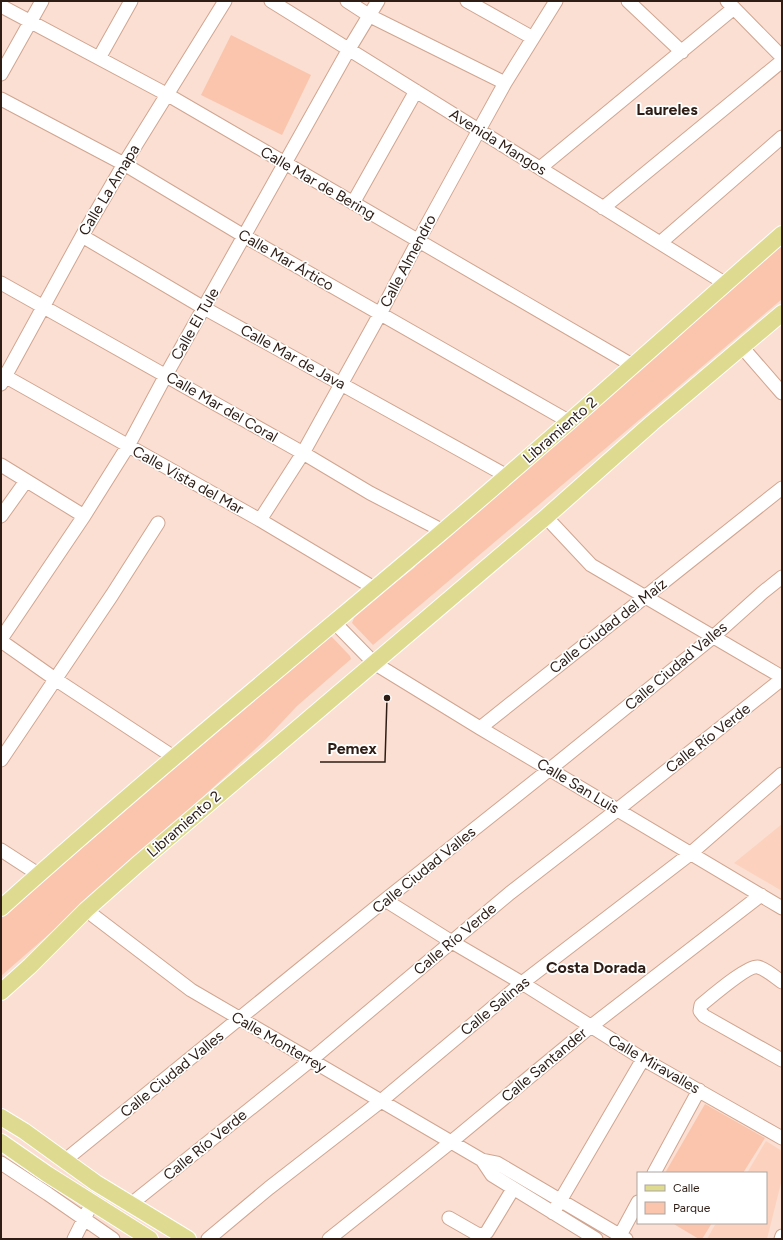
<svg xmlns="http://www.w3.org/2000/svg" width="783" height="1240" viewBox="0 0 783 1240" font-family="Figtree,sans-serif">
	<style>
		.built { fill: #fcd2be }
		.green { fill: #fac5ac }
		.lines { fill: none; stroke-linecap: round; stroke-linejoin: round }
		.minor-casing { stroke: #d0a590; stroke-width: 15 }
		.major-casing { stroke: #fff; stroke-width: 18 }
		.minor { stroke: #fff; stroke-width: 13 }
		.major { stroke: #dedb90; stroke-width: 16 }
		.labels { text-anchor: middle; dominant-baseline: central; stroke-width: 3.5; stroke-linejoin: round; paint-order: stroke }
		.street-label { font-size: 15px; fill: #2d1d15; stroke: #fff }
		.neighbourhood-label { font-size: 16px; font-weight: bold; fill: #2d1d15; stroke: #fff }
		.leader { fill: none; stroke: #2d1d15; stroke-width: 1.5 }
		.callout-dot { fill: #2d1d15; stroke: #fff; stroke-width: 1.5 }
		.callout-label { font-size: 16px; text-anchor: middle; font-weight: bold; fill: #2d1d15; stroke: #fff; stroke-width: 3.5; stroke-linejoin: round; paint-order: stroke }
	</style>
	<rect width="100%" height="100%" fill="#fbdfd2"/>
	<path class="built" d="M782 824V891L734 863Z
		M766 1141 782 1151V1179L767 1239H707L716 1223H766V1173H747Z"/>
	<path class="green" d="M231 35 311 75 282 135 201 95Z
		M782 245V299L373 645 352 623 354 618 360 610 414 568 437 541Z
		M330 635 350 656 351 659 297 706 266 739 161 835 127 863 103 887 1 976V918Z
		M705 1104 765 1138 743 1173H665Z
		M672 1223H712L702 1239H699Z"/>
	<g class="lines">
		<defs>
			<path id="minor" d="M271 1 726 284
				M347 1 370 16 505 83
				M467 1 533 38
				M628 1 682 52
				M727 1 782 57
				M1 6 168 95 632 365
				M99 58 131 1
				M1 74 42 1
				M1 99 124 164 244 236 570 422
				M540 168 734 8
				M353 203 416 91
				M603 208 782 61
				M82 236 204 308 507 476
				M660 243 782 137
				M1 283 303 453 370 493 443 531
				M742 347 782 393
				M1 374 260 520 374 588
				M1 384 82 236 124 164 225 1
				M1 465 84 516
				M1 516 26 481
				M546 517 591 565 782 677
				M260 520 303 453 380 314 418 241 479 130 505 83 556 1
				M334 622 374 663 480 728 782 908
				M1 639 84 516 128 446 166 375 285 163 349 49 378 1
				M1 641 55 679 175 758
				M480 728 782 488
				M1 760 112 595 158 523
				M1 850 38 874
				M385 900 452 942 522 983 643 1059 782 1138
				M86 910 191 990 482 1160 497 1163 626 1239
				M782 982C775 977 766 969 758 967 748 965 711 997 701 1005L700 1011 704 1016 782 1060
				M482 1160 492 1175 596 1239
				M64 1161 385 900 550 769 713 637 762 593 782 577
				M1 1163 48 1194 113 1239
				M654 1173 699 1090
				M131 1204 311 1060 510 893 617 810 782 679
				M553 1213 643 1059
				M449 1218 477 1234 483 1235 487 1232 513 1189
				M74 1239 92 1203
				M208 1239 269 1188 381 1101 522 983 690 854 782 774
				M329 1239 451 1142 590 1027 761 895
				M618 1239 638 1202
				M781 1239 782 1236"/>
			<path id="major" d="M1 908C145 779 295 656 443 531 557 434 669 333 782 234
				M1 992 30 966 86 910 139 863 546 517 652 423 782 313
				M1 1117 24 1131 96 1183 188 1239
				M1 1142 47 1174 150 1239"/>
		</defs>
		<use href="#minor" class="minor-casing"/>
		<use href="#major" class="major-casing"/>
		<use href="#minor" class="minor"/>
		<use href="#major" class="major"/>
	</g>
	<g class="labels">
		<g class="street-label">
			<text transform="translate(498 142) rotate(32)">Avenida Mangos</text>
			<text transform="translate(318 183) rotate(30)">Calle Mar de Bering</text>
			<text transform="translate(109 190) rotate(-59)">Calle La Amapa</text>
			<text transform="translate(286 260) rotate(30)">Calle Mar Ártico</text>
			<text transform="translate(408 261) rotate(-62)">Calle Almendro</text>
			<text transform="translate(195 324) rotate(-60)">Calle El Tule</text>
			<text transform="translate(293 357) rotate(29)">Calle Mar de Java</text>
			<text transform="translate(222 407) rotate(30)">Calle Mar del Coral</text>
			<text transform="translate(560 430) rotate(-41)">Libramiento 2</text>
			<text transform="translate(188 480) rotate(29)">Calle Vista del Mar</text>
			<text transform="translate(608 626) rotate(-38)">Calle Ciudad del Maíz</text>
			<text transform="translate(676 666) rotate(-40)">Calle Ciudad Valles</text>
			<text transform="translate(708 738) rotate(-38)">Calle Río Verde</text>
			<text transform="translate(578 786) rotate(31)">Calle San Luis</text>
			<text transform="translate(184 824) rotate(-41)">Libramiento 2</text>
			<text transform="translate(424 870) rotate(-39)">Calle Ciudad Valles</text>
			<text transform="translate(455 939) rotate(-40)">Calle Río Verde</text>
			<text transform="translate(495 1006) rotate(-39)">Calle Salinas</text>
			<text transform="translate(279 1042) rotate(30)">Calle Monterrey</text>
			<text transform="translate(654 1064) rotate(30)">Calle Miravalles</text>
			<text transform="translate(544 1065) rotate(-40)">Calle Santander</text>
			<text transform="translate(172 1074) rotate(-39)">Calle Ciudad Valles</text>
			<text transform="translate(205 1145) rotate(-39)">Calle Río Verde</text>
		</g>
		<g class="neighbourhood-label">
			<text x="667" y="109">Laureles</text>
			<text x="596" y="967">Costa Dorada</text>
		</g>
	</g>
	<path class="leader" d="M387 698L385 762H320"/>
	<circle class="callout-dot" cx="387" cy="698" r="4"/>
	<g class="callout-label">
		<text x="352" y="754">Pemex</text>
	</g>
	<rect width="783" height="1240" fill="none" stroke="#2d1d15" stroke-width="4"/>
	<rect x="637" y="1172" width="130" height="52" fill="#ffffff" stroke="#aba5a1"/>
	<rect x="645" y="1185" width="20" height="6" fill="#dedb90" stroke="#aba5a1"/>
	<text x="673" y="1192" font-size="12" fill="#2d1d15">Calle</text>
	<rect x="645" y="1202" width="20" height="12" fill="#fac5ac" stroke="#aba5a1"/>
	<text x="673" y="1212" font-size="12" fill="#2d1d15">Parque</text>
</svg>
